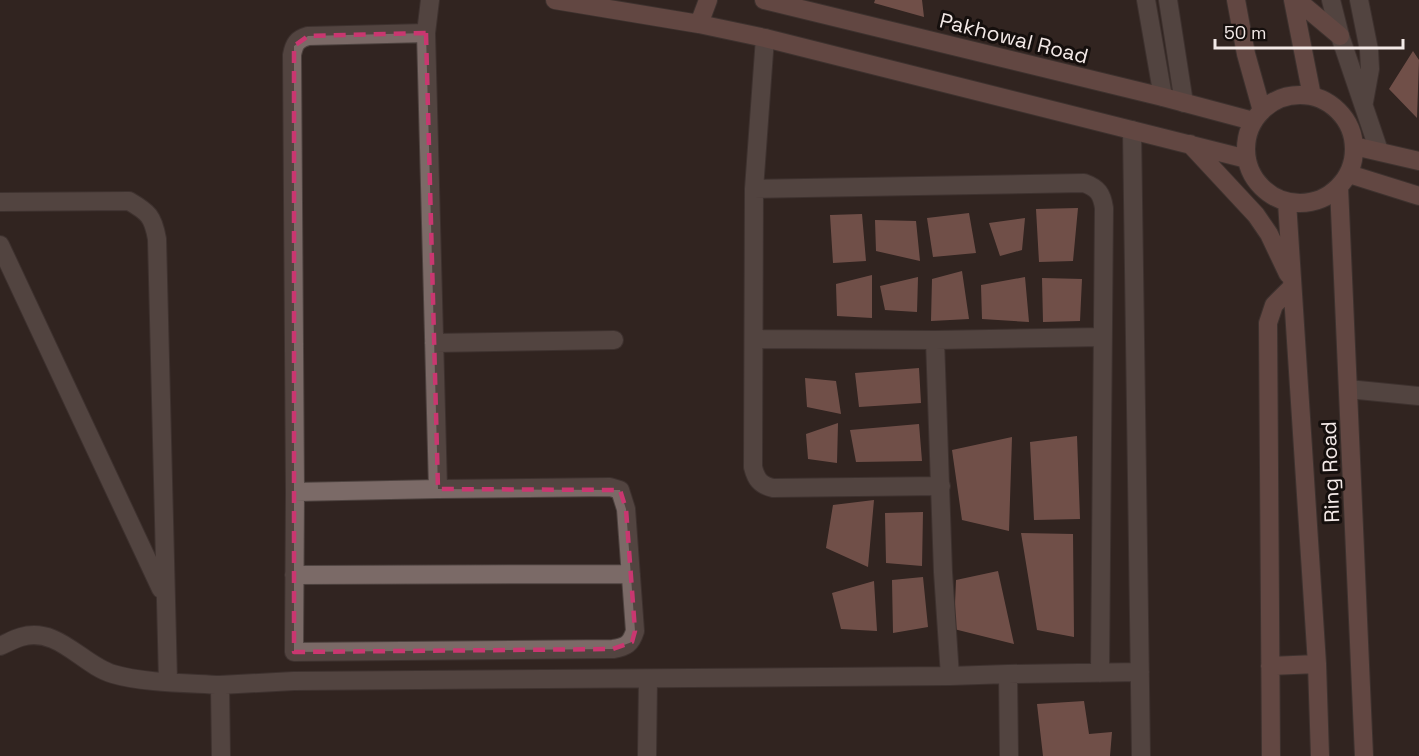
<svg xmlns="http://www.w3.org/2000/svg" width="1419" height="756" viewBox="0 0 1419 756" font-family="'Space Grotesk',sans-serif">
	<style>
		.building { fill: #bd8479 }
		.lines { fill: none; stroke-linecap: round; stroke-linejoin: round }
		.street-casing { stroke: #4d423f; stroke-width: 20 }
		.secondary-casing { stroke: #4d423f; stroke-width: 20 }
		.street { stroke: #7b6a67; stroke-width: 18 }
		.secondary { stroke: #9e726a; stroke-width: 18 }
		.marked { fill: none; stroke: #c93770; stroke-width: 4.5; stroke-dasharray: 12 8; stroke-linejoin: round }
		.labels { text-anchor: middle; dominant-baseline: central; stroke-width: 6; stroke-linejoin: round; paint-order: stroke }
		.street-label { font-size: 21px; fill: #f3e9e7; stroke: #150f0d }
	</style>
	<rect width="100%" height="100%" fill="#312421"/>
	<path class="building" d="M875 0H922L924 17 874 3Z
		M1413 51 1419 60 1417 118 1389 89Z
		M1078 208 1073 261 1039 262 1036 209Z
		M969 213 976 253 933 257 927 218Z
		M862 214 866 261 833 263 830 215Z
		M1025 218 1022 250 1000 256 989 223Z
		M875 220 916 221 920 261 876 251Z
		M962 271 969 319 931 321 932 279Z
		M872 275V318L837 316 836 284Z
		M918 277 917 312 885 310 880 286Z
		M1025 277 1029 322 982 319 981 285Z
		M1042 278 1082 279 1080 321 1043 322Z
		M919 368 921 403 859 407 855 373Z
		M805 378 836 381 841 414 807 407Z
		M838 423 837 463 808 459 806 434Z
		M919 424 922 461 856 462 850 430Z
		M1077 436 1080 519 1034 520 1030 442Z
		M1012 437 1009 531 962 520 952 450Z
		M874 500 868 567 826 548 833 505Z
		M923 512 922 566 886 563 885 513Z
		M1021 533 1073 534 1074 637 1037 630Z
		M998 571 1014 644 954 629 956 580Z
		M923 577 928 627 893 633 892 580Z
		M874 581 877 631 841 629 832 593Z
		M1084 701 1089 734 1112 732 1110 756H1043L1037 704Z"/>
	<g class="lines">
		<defs>
			<path id="street" d="M1146 0 1163 97
				M1168 0 1184 103
				M1331 0 1340 36 1379 151
				M1359 0 1369 50 1370 69 1364 102
				M426 33 308 36C297 39 294 44 292 55L295 492 294 652 613 649C626 647 631 644 635 631L626 509 620 490 610 487 438 489
				M765 38 754 189 753 467C756 479 760 485 773 488L941 486
				M1132 130 1141 756
				M754 189 1084 183C1098 188 1102 194 1104 208L1100 673
				M0 202 129 201C148 212 153 216 157 239L168 681
				M0 245 161 589
				M754 339 935 340 1102 337
				M935 340 943 572 950 676
				M434 343 614 340
				M1348 389 1419 396
				M295 492 438 489 426 33 430 0
				M294 575 631 574
				M0 646C7 643 14 639 21 637 58 626 82 665 113 674 143 683 189 683 220 685
				M221 756 220 685 294 681 950 676 1008 674
				M647 756 648 679
				M1009 756 1008 674 1140 672"/>
			<path id="secondary" d="M555 0 699 24 765 38 1247 159
				M764 0 1163 97 1253 121
				M1236 0 1246 54 1262 111
				M1293 0 1312 96
				M1297 0 1340 36
				M699 24 708 0
				M1246 149a54 54 0 1 1 108 0a54 54 0 1 1-108 0Z
				M1190 144 1256 215 1269 234 1288 274
				M1354 146 1419 161
				M1349 174 1419 196
				M1339 187 1364 756
				M1287 202 1317 664 1320 756
				M1270 666 1317 664
				M1271 756 1268 323 1274 305 1292 287"/>
		</defs>
		<use href="#street" class="street-casing"/>
		<use href="#secondary" class="secondary-casing"/>
		<use href="#street" class="street"/>
		<use href="#secondary" class="secondary"/>
	</g>
	<path d="M0 0H1419V756H0ZM426 33 438 489 620 490 626 509 635 631 632 642 613 649 294 652V46L308 36Z" fill="#312421" fill-opacity=".55" fill-rule="evenodd"/>
	<path class="marked" d="M426 33 438 489 620 490 626 509 635 631 632 642 613 649 294 652V46L308 36Z"/>
	<g class="labels">
		<g class="street-label">
			<text transform="translate(1014 38) rotate(14)">Pakhowal Road</text>
			<text transform="translate(1330 472) rotate(-92)">Ring Road</text>
		</g>
	</g>
	<path d="M1215 39v9h188v-9" fill="none" stroke="#f3e9e7" stroke-width="3"/>
	<text x="1224" y="39" font-size="18" fill="#f3e9e7" stroke="#150f0d" stroke-width="4.5" paint-order="stroke">50 m</text>
</svg>
